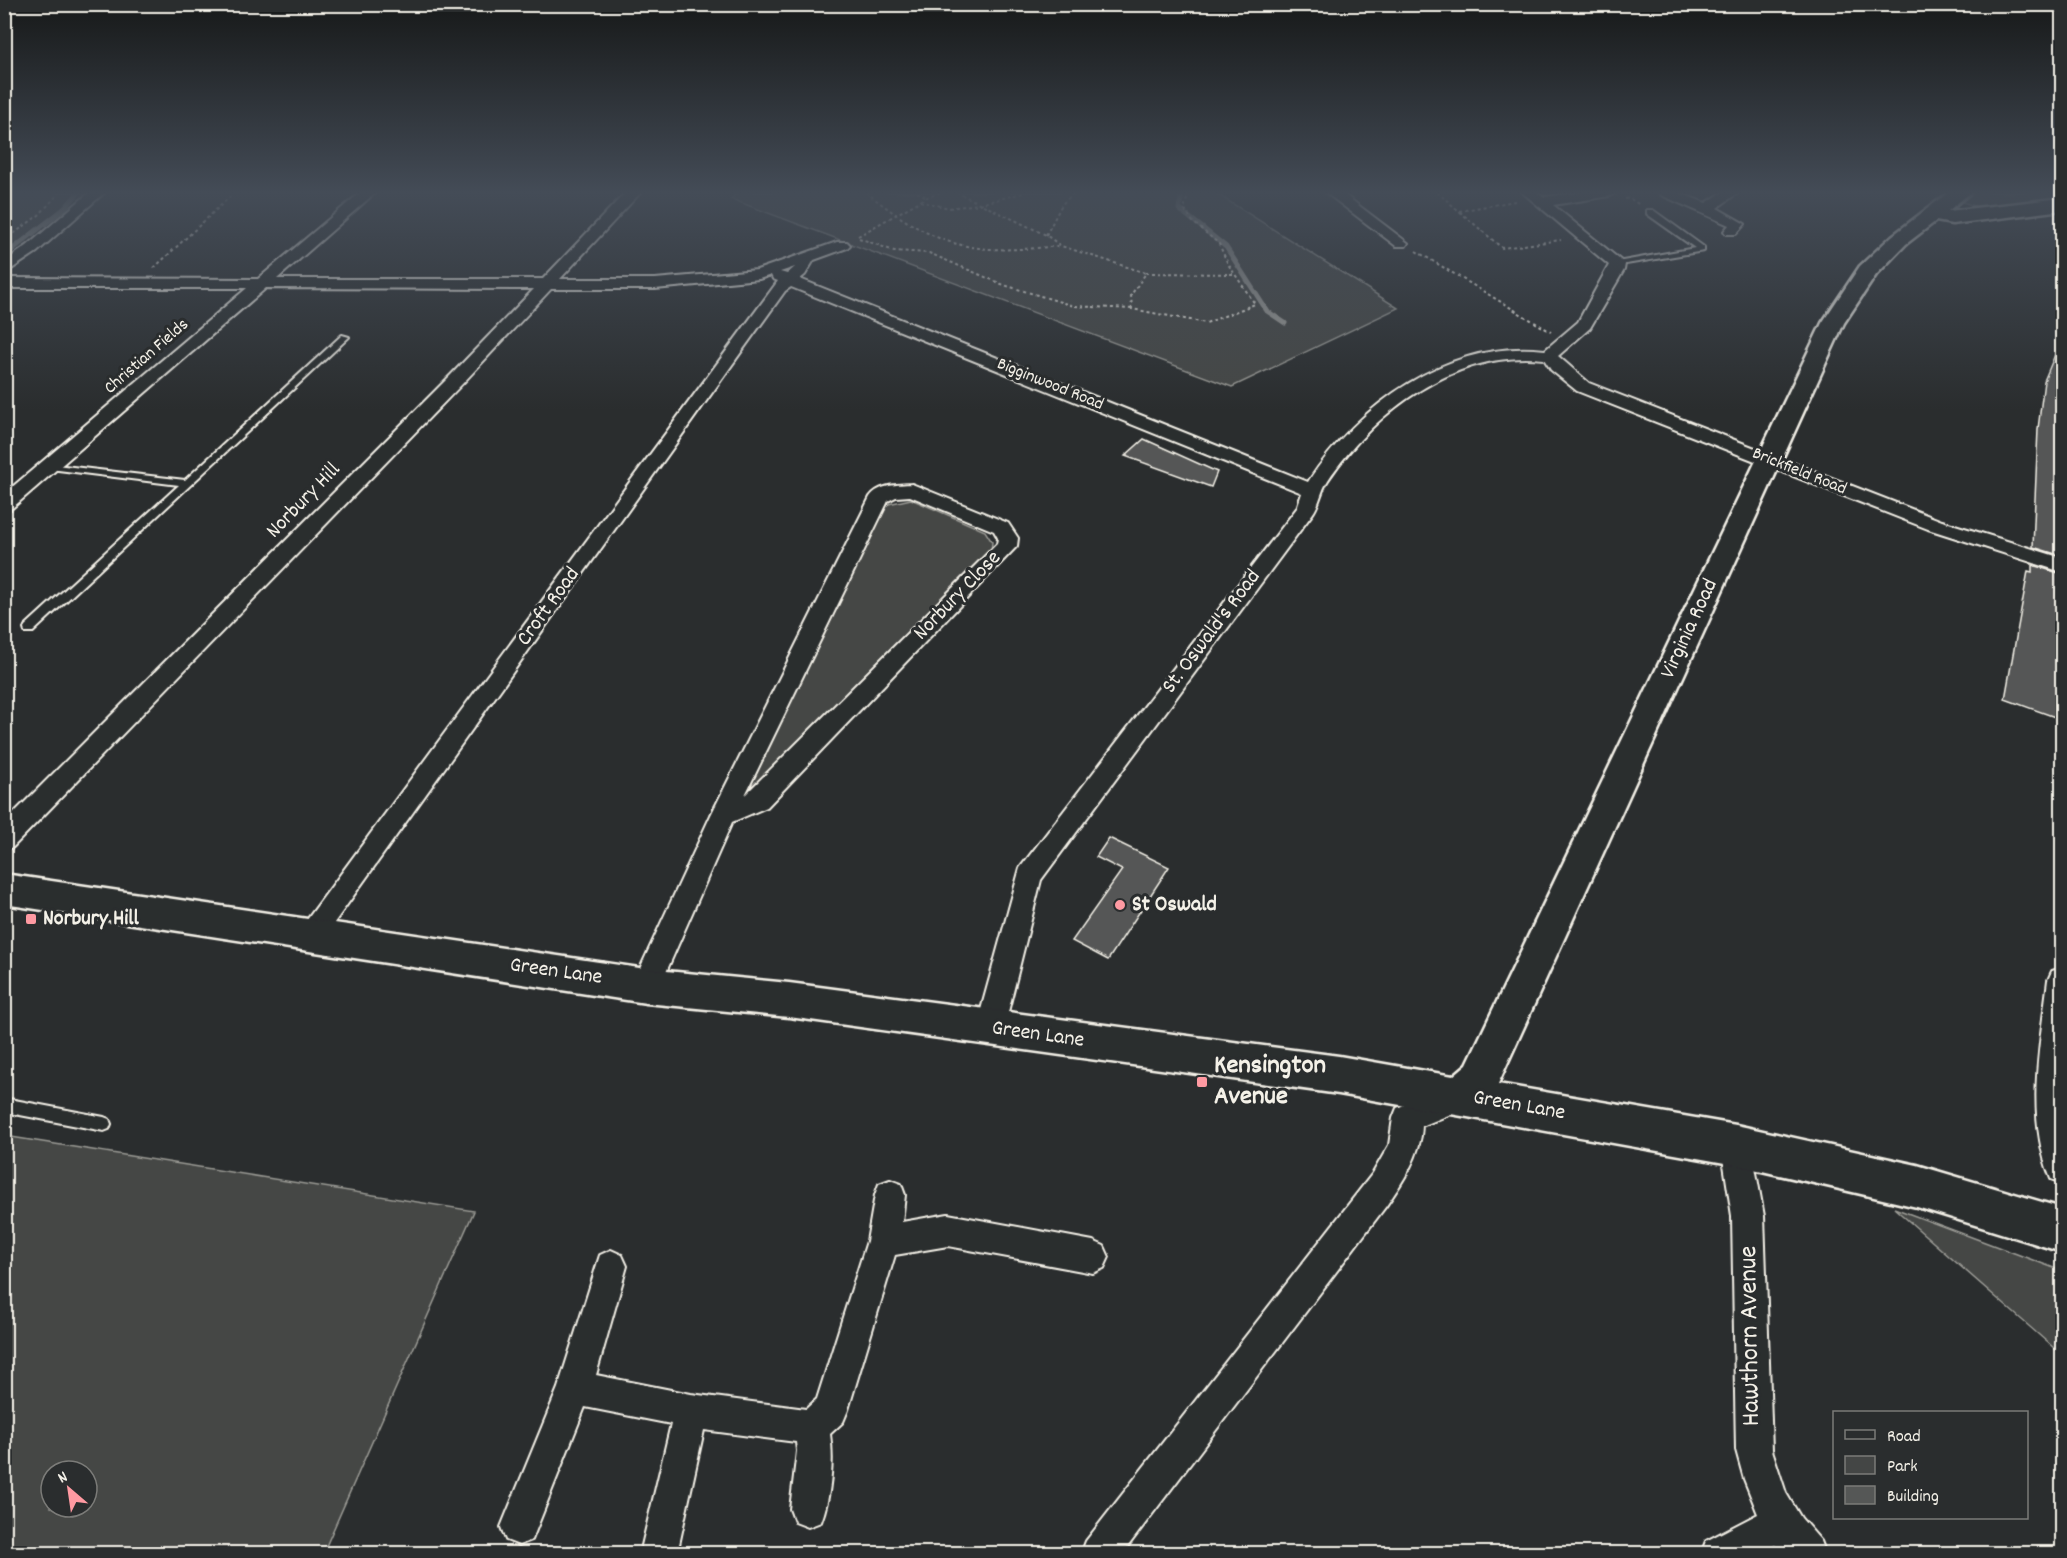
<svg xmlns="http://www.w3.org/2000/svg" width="2067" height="1558" viewBox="0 0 2067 1558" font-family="Dekko,sans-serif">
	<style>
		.green { fill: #444645; stroke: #9c9c96; stroke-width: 1.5; fill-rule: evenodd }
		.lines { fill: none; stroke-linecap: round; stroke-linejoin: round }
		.stream { stroke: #9f9f9a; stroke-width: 5 }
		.building { fill: #555756; stroke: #f4f1e8; stroke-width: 1.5 }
		.lane-casing { stroke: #f4f1e8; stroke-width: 4 }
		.street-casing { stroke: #f4f1e8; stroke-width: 4 }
		.secondary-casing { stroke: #f4f1e8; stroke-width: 5 }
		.path { stroke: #f4f1e8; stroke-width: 2; stroke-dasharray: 3 3; stroke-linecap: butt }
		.lane { fill: #2a2d2e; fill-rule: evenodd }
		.street { fill: #2a2d2e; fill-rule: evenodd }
		.secondary { fill: #2a2d2e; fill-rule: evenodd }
		.poi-dot { fill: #ff9aa2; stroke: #2a2d2e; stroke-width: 2 }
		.labels { text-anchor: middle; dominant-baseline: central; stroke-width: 6; stroke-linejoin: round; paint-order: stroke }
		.far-street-label { font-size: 18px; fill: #f4f1e8; stroke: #2a2d2e }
		.street-label { font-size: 22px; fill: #f4f1e8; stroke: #2a2d2e }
		.poi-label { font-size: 22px; font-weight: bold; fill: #f4f1e8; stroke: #2a2d2e; text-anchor: start }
		.near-poi-label { font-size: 27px; font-weight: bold; fill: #f4f1e8; stroke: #2a2d2e; text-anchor: start }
		.near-street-label { font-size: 27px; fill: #f4f1e8; stroke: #2a2d2e }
	</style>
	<rect width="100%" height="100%" fill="#2a2d2e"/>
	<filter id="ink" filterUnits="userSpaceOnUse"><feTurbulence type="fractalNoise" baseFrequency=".0167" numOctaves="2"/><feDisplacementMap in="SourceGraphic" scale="12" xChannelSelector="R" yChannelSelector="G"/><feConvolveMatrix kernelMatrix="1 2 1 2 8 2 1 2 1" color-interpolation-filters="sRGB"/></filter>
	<g filter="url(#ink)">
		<path class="green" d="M5 192H90L38 237 5 262Z
			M738 192H1214L1398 308 1232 387 731 199Z
			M1974 192H2062V197L1978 207 1962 202Z
			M911 499 985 531 992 542 991 552 758 786 744 792 884 505Z
			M5 1136 474 1211 323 1553H5ZM51 1471H87V1507H51Z
			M1894 1208 2062 1271V1355Z"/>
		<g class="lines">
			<path class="stream" d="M1182 192 1179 209 1226 247 1267 311 1285 323
				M4 256 65 208 79 192"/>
		</g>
		<path class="building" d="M2062 338V556L2033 547 2038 429 2044 381Z
			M1144 439 1217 472 1211 487 1125 456Z
			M2032 565 2062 574V665L2055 717 2005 699 2028 571 2032 572Z
			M1109 838 1169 867 1108 960 1072 941 1122 870 1096 857Z"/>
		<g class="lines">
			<defs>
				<path id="lane" d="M1647 210H1653L1704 247V251L1614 266 1613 264 1617 262 1695 248 1647 214Z
					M342 335 349 337 33 632H25L24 629 25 626 179 485 50 469 47 468V464L185 480Z
					M4 1098 104 1117 109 1119 111 1124 109 1129 104 1131 4 1112Z"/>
				<path id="street" d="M90 192H105L37 252 4 274V262L27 246Z
					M361 192H376L277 279H543L626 192H641L560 279H655L757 270 837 242H847L850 245 847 248 814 260 805 275 800 279 1308 482C1358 405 1449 339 1545 350L1578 322 1609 265 1522 192H1537L1544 197 1584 192H1617L1610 196 1553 205 1625 264 1624 270 1590 328 1558 356 1589 383 1942 521 2062 558V572L1928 529 1577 391 1551 370 1544 359C1456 349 1375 411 1328 480 1321 490 1320 503 1313 513L1041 880 1004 1028 1000 1037 990 1041 980 1037 976 1028 1020 868 1297 508 1302 493 791 287 785 291 744 348 319 944 310 947 301 944 297 936 301 928 778 281 773 279 771 275 759 279 655 289H551L463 383 13 847 4 850V823L451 375 534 289 266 288 11 509 4 511V494L247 288H4V278L258 279ZM795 267 787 274 780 272Z
					M1325 192H1341L1408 243 1406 246H1396Z
					M1659 192H1677L1706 203 1723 192H1739L1717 208 1745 224 1736 234H1726L1724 231 1729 225 1661 195Z
					M912 484 1008 523 1018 538 1017 546 767 807 732 822 656 995 646 998 636 995 632 986 711 815 870 497C879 484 898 485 912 484ZM910 496 994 531 998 538 997 544 745 795 888 501 896 497Z
					M2062 968V1183L2051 1179C2025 1115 2040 1046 2048 980L2052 971Z
					M1458 1083 1468 1087 1473 1097 1468 1107 1422 1126C1421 1155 1402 1183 1386 1206L1122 1554H1081L1086 1541 1373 1173 1389 1145 1393 1118 1397 1108Z
					M1736 1130 1747 1135 1751 1145 1764 1216 1772 1450 1786 1493 1801 1518 1821 1541 1826 1554H1782L1775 1545 1758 1554H1701L1706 1541 1758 1514 1744 1479 1736 1450 1732 1216 1721 1145 1725 1135Z
					M890 1180 901 1184 905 1195 902 1222 948 1214 1093 1241 1104 1246 1109 1257 1104 1268 1093 1273 948 1246 895 1255 848 1410 843 1422 830 1434C834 1461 831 1496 821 1522L808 1527 795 1522 790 1509 797 1451 796 1442 704 1430 677 1554H640L671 1424 585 1407 532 1540 519 1545 506 1540 501 1527 558 1388 600 1255 611 1250 622 1255 627 1266 596 1375 691 1394 806 1409 817 1399 867 1241 875 1195 879 1184Z"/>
				<path id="secondary" d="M1949 192H1971L1948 211 2062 198V210L1952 224 1936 221 1906 244 1876 275 1844 323 1498 1084 1736 1125 1917 1165 2062 1208V1252L1917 1207 1736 1165 1339 1094 789 1017 646 1003 4 904V874L646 969 789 983 1339 1056 1453 1076 1467 1064 1822 323 1860 266 1892 236Z"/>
			</defs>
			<use href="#lane" class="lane-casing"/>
			<use href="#street" class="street-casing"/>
			<use href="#secondary" class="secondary-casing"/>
			<path class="path" d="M866 192C938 249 970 255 1060 246
				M917 192 927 197
				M956 192 1046 235 1061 246 1146 273 1131 295 1132 309 1206 323 1255 304 1228 264 1219 244 1193 222 1184 209 1189 192
				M1437 192 1502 248 1561 240
				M1625 199 1629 198 1640 205
				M920 201 949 208 979 204 1027 192
				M1459 211 1515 201
				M1046 235 1062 204 1075 192
				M858 236 927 197 942 192
				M859 238 894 251 929 253 1004 285 1074 306 1132 309
				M4 241 39 215 60 192
				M1416 251 1551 332
				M154 268 235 192
				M1146 273 1235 274"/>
			<use href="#lane" class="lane"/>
			<use href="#street" class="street"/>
			<use href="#secondary" class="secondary"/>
		</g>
	</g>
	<linearGradient id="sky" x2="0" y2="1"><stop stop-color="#171919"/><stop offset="0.47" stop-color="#444c57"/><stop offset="1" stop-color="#444c57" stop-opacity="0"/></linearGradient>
	<rect width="2067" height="410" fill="url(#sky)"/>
	<g class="poi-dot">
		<circle cx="1120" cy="905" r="6"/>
		<rect x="25" y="913" width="12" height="12" rx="3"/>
		<rect x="1196" y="1076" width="12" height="12" rx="3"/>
	</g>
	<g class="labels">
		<g class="far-street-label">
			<text transform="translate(147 357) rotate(-41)">Christian Fields</text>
			<text transform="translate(1050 385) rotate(22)">Bigginwood Road</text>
			<text transform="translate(1799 472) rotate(22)">Brickfield Road</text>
		</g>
		<g class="street-label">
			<text transform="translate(304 501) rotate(-46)">Norbury Hill</text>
			<text transform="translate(958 596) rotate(-46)">Norbury Close</text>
			<text transform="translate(549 607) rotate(-54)">Croft Road</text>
			<text transform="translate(1690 629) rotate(-65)">Virginia Road</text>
			<text transform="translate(1212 632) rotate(-53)">St. Oswald's Road</text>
			<text transform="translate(556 972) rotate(8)">Green Lane</text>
			<text transform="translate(1038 1035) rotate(8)">Green Lane</text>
			<text transform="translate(1519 1106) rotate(10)">Green Lane</text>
		</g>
		<g class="poi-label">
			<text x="1132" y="905">St Oswald</text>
			<text x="43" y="919">Norbury Hill</text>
		</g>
		<g class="near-poi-label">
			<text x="1214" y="1066">Kensington<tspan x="1214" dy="31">Avenue</tspan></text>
		</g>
		<g class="near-street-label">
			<text transform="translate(1751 1336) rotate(-91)">Hawthorn Avenue</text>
		</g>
	</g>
	<rect width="2067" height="1558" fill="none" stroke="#2a2d2e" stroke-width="24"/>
	<rect x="12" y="12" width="2043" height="1534" fill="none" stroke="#f4f1e8" stroke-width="2" filter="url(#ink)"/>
	<rect x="1833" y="1411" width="195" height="108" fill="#2a2d2e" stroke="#7b7b78" stroke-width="1.5"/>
	<rect x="1845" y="1430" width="30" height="9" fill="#2a2d2e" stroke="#7b7b78" stroke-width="1.5"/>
	<text x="1887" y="1441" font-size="18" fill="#f4f1e8">Road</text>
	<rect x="1845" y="1456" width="30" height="18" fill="#444645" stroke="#7b7b78" stroke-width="1.5"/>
	<text x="1887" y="1471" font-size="18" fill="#f4f1e8">Park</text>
	<rect x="1845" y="1486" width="30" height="18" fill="#555756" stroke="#7b7b78" stroke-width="1.5"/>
	<text x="1887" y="1501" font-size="18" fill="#f4f1e8">Building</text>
	<g transform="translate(69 1489) rotate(331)"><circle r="28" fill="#2a2d2e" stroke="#7b7b78" stroke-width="1.5"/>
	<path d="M0-4.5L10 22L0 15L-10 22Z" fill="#ff9aa2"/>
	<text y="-9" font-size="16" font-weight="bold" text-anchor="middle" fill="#f4f1e8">N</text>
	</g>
</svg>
